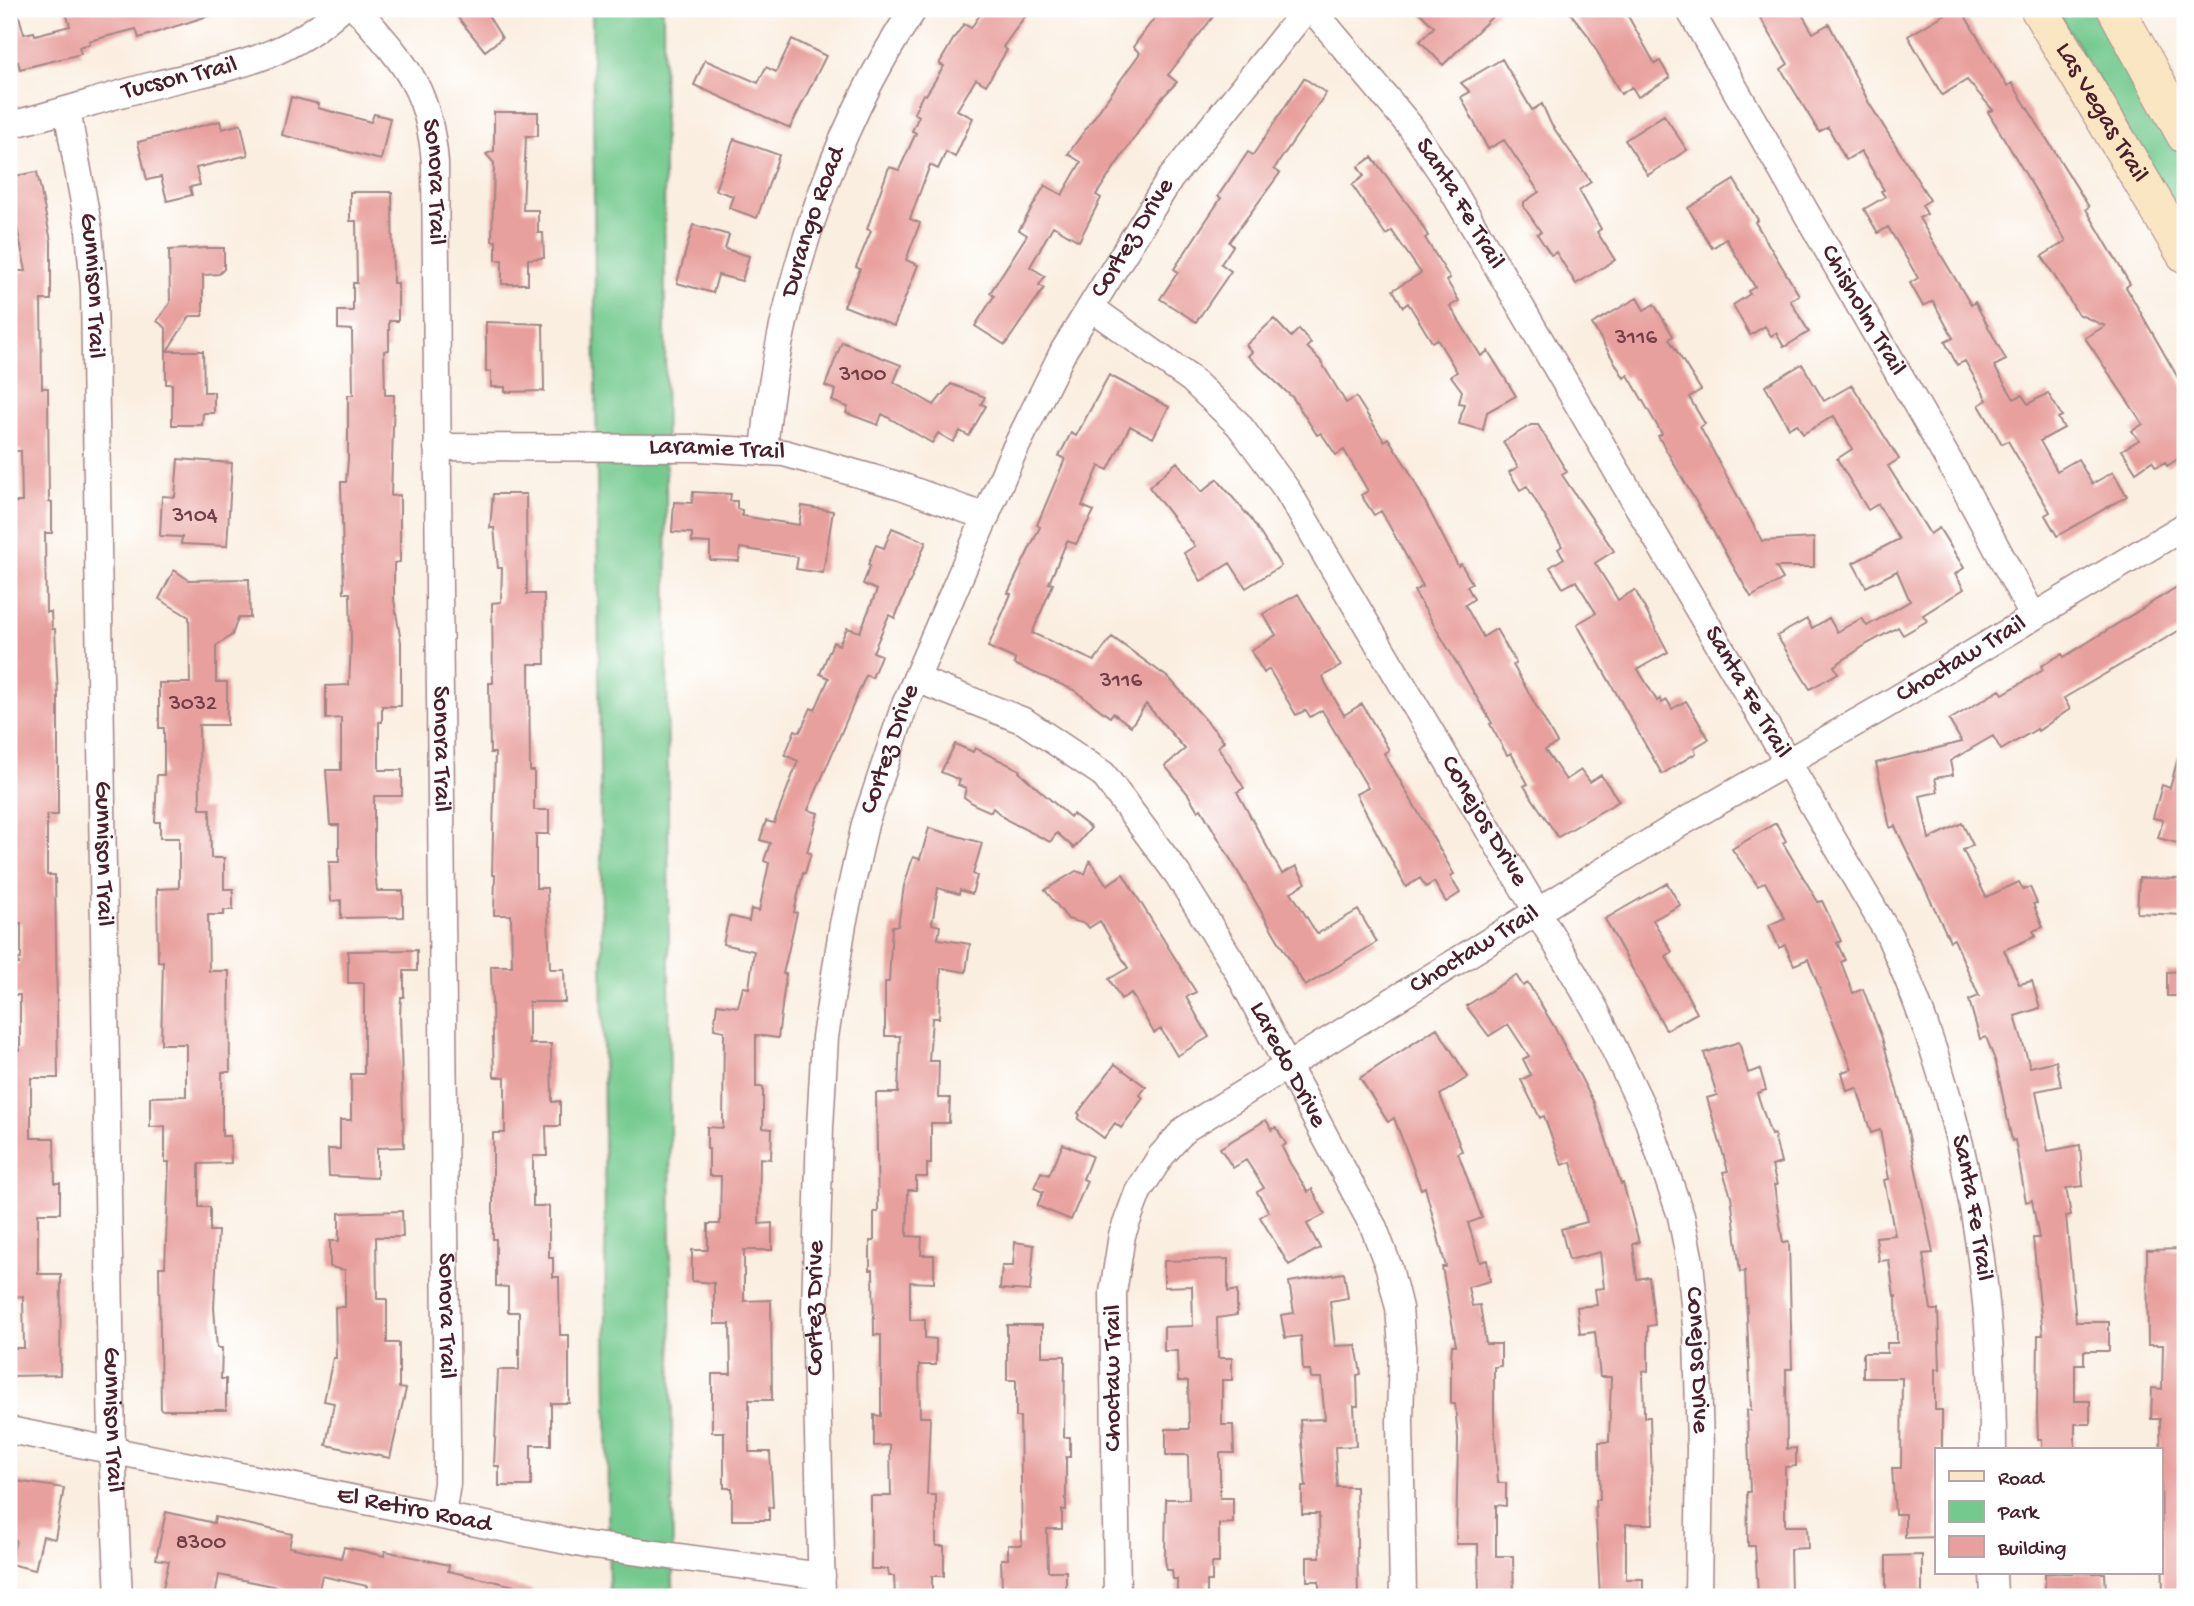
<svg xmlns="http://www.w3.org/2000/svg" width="2194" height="1606" viewBox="0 0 2194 1606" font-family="'Gochi Hand',sans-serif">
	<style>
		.green { fill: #73c98e; stroke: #5e745c; stroke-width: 2 }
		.building { fill: #e8a09e }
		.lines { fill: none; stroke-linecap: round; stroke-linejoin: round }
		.street-casing { stroke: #a28686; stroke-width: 29 }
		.secondary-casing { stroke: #a28686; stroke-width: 39 }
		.street { stroke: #fff; stroke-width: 26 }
		.secondary { stroke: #fbe6c4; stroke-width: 37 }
		.labels { text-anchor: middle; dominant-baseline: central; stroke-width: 5; stroke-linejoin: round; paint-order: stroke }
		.number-label { font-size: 23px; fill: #723f48 }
		.street-label { font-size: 26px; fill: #4a1f2b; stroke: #fff }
	</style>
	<rect width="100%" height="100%" fill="#fff"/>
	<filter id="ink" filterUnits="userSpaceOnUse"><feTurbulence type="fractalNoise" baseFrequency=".0143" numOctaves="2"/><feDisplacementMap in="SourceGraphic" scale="14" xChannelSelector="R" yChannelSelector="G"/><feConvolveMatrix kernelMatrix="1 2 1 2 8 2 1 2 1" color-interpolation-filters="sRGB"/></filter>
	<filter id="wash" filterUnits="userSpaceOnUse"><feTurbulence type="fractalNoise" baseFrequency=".00686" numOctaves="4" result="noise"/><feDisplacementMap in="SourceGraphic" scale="28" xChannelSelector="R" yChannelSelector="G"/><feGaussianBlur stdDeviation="1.57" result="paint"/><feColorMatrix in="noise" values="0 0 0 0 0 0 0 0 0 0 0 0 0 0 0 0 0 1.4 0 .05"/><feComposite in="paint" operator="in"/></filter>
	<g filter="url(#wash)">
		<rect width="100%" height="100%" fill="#faeee0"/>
		<path class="green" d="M592 9H663L673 1597H609Z
			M2056 9H2097L2185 158V229Z"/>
		<g id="blocks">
			<path class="building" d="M9 9H17L24 34 34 32 35 35 70 26 65 9H213L214 14 139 38 136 29 89 41 90 44 79 47 81 54 20 69 18 62 9 65Z
				M451 9H484L502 38 485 51Z
				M984 9H1030L1003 47 1007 50 986 85 976 79 957 110 973 118 955 157 946 152 938 169 930 165 910 219 920 223 906 260 918 265 894 326 844 306 860 269 856 267 871 231 867 229 889 167 899 170 916 133 912 131 919 116 914 113 923 94 926 95 944 66 939 64 954 38 964 24 971 28Z
				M1161 9H1219L1168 75 1177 82 1159 101 1096 195 1101 198 1079 241 1053 226 1030 267 1045 276 1039 285 1044 288 1005 345 975 326 994 296 990 293 1027 235 1019 230 1045 185 1062 195 1081 162 1068 154 1140 53 1133 47Z
				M1416 9H1500L1443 65 1420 41 1434 27Z
				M1567 9H1624L1655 64 1660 61 1670 78 1638 97 1632 87 1621 94 1588 35Z
				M1755 9H1799L1813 33 1829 24 1869 103 1930 200 1922 205 1927 214 1919 218 1971 305 1975 302 2006 360 1994 366 2014 399 2022 395 2028 404 2048 393 2062 416 2058 418 2064 428 2040 441 2057 471 2078 459 2092 484 2113 472 2127 496 2057 536 2045 515 2050 512 2008 441 2002 444 1979 405 1987 400 1965 361 1957 365 1945 342 1953 338 1933 301 1923 306 1910 283 1918 278 1888 227 1878 233 1864 209 1885 197 1881 191 1884 190 1861 151 1846 160 1828 127 1819 132 1781 69 1788 64Z
				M1954 9H1961L2007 86 2012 83 2089 207 2086 209 2130 284 2126 287 2185 390V454L2167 466 2165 462 2156 467 2152 461 2136 472 2122 450 2139 440 2132 431 2143 424 2085 338 2105 326 2078 314 2042 256 2066 241 1988 112 1993 110 1967 80 1942 95 1908 36Z
				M792 39 826 56 790 128 694 85 705 60 758 83 766 67 776 72Z
				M1502 59 1532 110 1542 104 1551 124 1591 182 1579 190 1601 229 1597 232 1615 260 1576 284 1556 252 1551 255 1537 234 1541 232 1524 207V202L1539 192 1504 140 1488 149 1461 97 1470 92 1461 83Z
				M1304 78 1326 93 1274 169 1280 173 1229 242 1233 246 1221 264 1231 271 1196 322 1160 299 1178 272 1174 269 1221 198 1218 196 1248 152 1253 155Z
				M291 97 319 104 318 108 371 122 374 114 390 118 381 160 282 135Z
				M494 112H538V136H526L523 210H538V233H543L544 258 528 259V284H502V260H496V241H492L494 163 486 154 494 151Z
				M1664 115 1687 150 1648 175 1625 140Z
				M220 121 222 129 241 124 248 155 196 168 200 185 190 187 192 195 167 201 161 177 147 180 138 142Z
				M734 139 779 155 757 218 729 208 733 196 715 190Z
				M1372 157 1416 215 1428 236 1425 238 1450 278 1447 281 1459 301 1450 306 1481 356 1488 351 1516 396 1487 412 1483 430 1459 424 1464 404 1459 403 1462 391 1451 376 1457 372 1437 339 1432 342 1408 303 1403 307 1393 290 1421 273 1392 231 1386 235 1352 185 1364 176 1358 167Z
				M37 172 51 241V300H41L42 388H48L49 502H52V533H45L46 612H51L52 629H55L58 697V815H47V875H55L58 1078H31V1138H54L55 1183H60V1213H38V1274H61L60 1375 9 1376V1348H24L23 1296 9 1297V1050H20V995H10L11 964H19L18 959H21V923H12L11 902H9V741H11L9 613H12L9 502H22L21 451H13V442H9V271H26L15 217 9 219V177Z
				M1734 180 1758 220 1755 222 1799 295 1790 300 1809 332 1784 347 1776 333 1771 336 1765 326 1750 335 1733 305 1750 294 1748 291 1755 287 1726 239 1712 248 1688 208Z
				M350 192H392L393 283H398V321H389V350L384 351 385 395H394L391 496 400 495V562L394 563V600L401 642V706H382V722H379V770H402V796H374V858L377 891H403V917L341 918V900L331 901 330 887 329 862H339V825H330L326 770H341V718L326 719V686L349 685 351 642 350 593H344L341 482H346L348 460V395H353L352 330 338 329V311H353V283H357L356 221H350Z
				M693 225 729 235 725 249 749 256 742 281 718 275 713 293 677 283Z
				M206 248H224V269L219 274 203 275V316H190L167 351H203L204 392H214V413H203L202 425H172V384H166V328L157 321 170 303 169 250Z
				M1637 298 1644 310 1654 304 1673 336 1669 339 1701 390 1689 397 1705 424 1700 427 1762 541 1814 538V567H1776L1783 579 1751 597 1658 436 1662 434 1628 375 1624 378 1592 324Z
				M1274 319 1291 337 1299 329 1311 343 1307 347 1320 360 1346 403 1356 397 1384 441 1388 438 1408 469 1458 566 1461 564 1472 583 1467 586 1474 599 1465 605 1483 637 1496 629 1516 663 1513 665 1557 743 1545 750 1566 780 1581 770 1590 782 1601 775 1619 801 1558 837 1524 786 1528 784 1511 753 1507 755 1490 724 1492 723 1414 591 1423 586 1381 511 1374 515 1361 495 1368 491 1344 450 1336 455 1321 433 1317 435 1293 398 1248 356 1252 352 1246 345Z
				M486 322 543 324 544 391 505 392V387H491V371L486 372Z
				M842 342 901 365 894 382 934 405 951 384 985 397 981 404 986 406 969 436 960 431 953 442 938 433 932 443 882 414 878 425 846 413 848 407 832 401 836 390 825 386Z
				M1802 364 1824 401 1852 385 1899 459 1888 466 1930 534 1939 528 1964 568 1955 574 1964 589 1923 615 1927 621 1903 635 1898 627 1867 644 1834 666 1838 673 1810 689 1777 636 1807 619 1812 628 1829 618 1837 632 1862 618 1867 626 1910 601 1897 571 1866 587 1853 563 1899 539 1878 504 1868 510 1837 459 1852 449 1834 416 1803 434 1797 424 1789 428 1765 386Z
				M1109 375 1169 407 1153 438 1130 426 1108 470 1099 466 1082 506 1094 511 1076 544 1067 541 1049 583 1053 584 1032 633 1094 661 1112 637 1170 679 1224 741 1218 747 1244 788 1237 792 1282 874 1296 866 1306 883 1291 892 1317 934 1358 910 1377 942 1305 986 1201 809 1198 811 1188 794 1165 766 1185 749 1146 704 1131 726 1113 713 1110 717 1074 690 1014 664 1015 659 988 647 1011 594 1008 593 1040 527 1037 525 1065 459 1059 456 1071 433 1076 436Z
				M1531 425H1538L1567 472 1562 475 1614 551 1595 563 1618 600 1635 590 1668 652 1638 669 1657 701 1660 699 1662 703 1667 700 1672 709 1686 701 1709 739 1694 748 1696 753 1662 774 1577 624 1596 613 1576 581 1563 588 1550 567 1564 558 1558 549 1562 546 1527 486 1520 490 1509 472 1518 467 1503 442Z
				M178 459 232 463 227 546 181 544 182 537 160 536 162 496 175 497Z
				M1177 462 1202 492 1217 479 1251 519 1281 566 1246 588 1230 563 1201 581 1184 553 1195 546 1149 487Z
				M693 492 731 494 730 501H737V509L742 510V516L799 525 802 506 833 511 823 573 796 569 798 557 740 548 739 561 710 560V543L692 542V533L672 532 674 502 692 503Z
				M493 494H526L527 594H544L545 664H529L530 771H534V810H549V834H536V888H547L550 969H564L565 1002H529V1044H551L552 1102 560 1101V1126H546L547 1156H533V1206H549V1258H553V1277H559L560 1335H569V1403H551V1445H531V1486H499V1466H494L498 1370H519V1312H508V1287L496 1286V1239H493V1133H505V1077H494L491 966H512L511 915H494L495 875H492L495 753H490L489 683H493L492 603 501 602 502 568H498L494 528H490Z
				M892 528 926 542 895 618 889 615 873 652 881 655 872 678 866 675 808 810 818 813 807 852 811 853 805 873H803L794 912 797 913 783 974H786L778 1038 756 1035V1087H763V1128L772 1129 771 1159 760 1158 759 1224 772 1223V1250H744V1301L771 1300 772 1400H749V1452H770L773 1507H769V1520H732V1488H724V1432H712V1374H731L730 1324H714V1283L692 1281V1250H708V1224H720L721 1176H709V1149H707V1127L723 1128 724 1031 714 1029 717 1004 738 1007 743 987 749 988 754 951 723 944 729 916 749 921 751 909 759 911 769 863 764 861 770 843 760 840 766 821 774 823 798 761 785 755 795 730 800 732 811 708 815 710 829 678 820 674 833 642 839 645 847 628 860 632 877 590 863 584 870 566 868 565 876 545 884 548Z
				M174 570 189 580 249 579 250 618H238L232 635 216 646V682H227V725H199L200 809H210L211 858H224V889H233V910H224V915H208L209 971H229L230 1072H222V1136H230L231 1163 199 1164V1207H210V1231H218L214 1308 217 1348H222L221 1379H226V1410H161L159 1267H165L169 1162H165V1126L150 1127V1097L186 1096V1044H161L163 961 158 962 157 889 179 888V838H160V822H155L157 775H164V728H159V683H190L189 617 159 599Z
				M2185 582V627L2064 698 2070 709 2038 731 2037 729 2001 750 1993 736 1950 761 1953 775 1935 778 1938 792 1920 796 1929 839 1962 823 1973 845 1963 850 1986 897 2019 882 2023 890 2030 887 2037 903 2033 904 2043 927 2033 931 2036 936 2004 950 2019 984 2032 981 2040 1008 2015 1016 2030 1067 2056 1061 2061 1086 2036 1091 2048 1151 2080 1145 2083 1186 2066 1188 2071 1215 2066 1216 2076 1322H2109V1351H2084V1364H2075V1401H2090V1424H2075V1450H2042V1439H2038L2037 1413 2038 1335H2043L2033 1238H2039L2032 1200 2026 1202 2015 1140 2012 1141 1996 1063 1986 1037 1980 1039 1969 1000 1979 996 1954 939 1950 941 1895 826 1890 828 1876 763 1962 742 1949 720 2000 690 2003 694 2043 670 2041 666 2062 654 2064 657Z
				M1298 594 1341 666 1323 676 1326 684 1344 715 1362 704 1389 750 1384 753 1454 874 1450 876 1460 893 1446 902 1434 882 1426 887 1420 878 1406 887 1356 794 1368 788 1322 710 1310 717 1306 710 1296 715 1269 669 1264 673 1251 651 1276 635 1263 614Z
				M955 744 973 752 975 748 1020 770 1019 772 1070 817 1073 814 1091 828 1074 848 1057 833 1050 842 1007 820 993 808 991 812 975 805 964 797 966 788 958 785 960 780 941 772Z
				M2179 754H2185V845L2158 838 2163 820 2153 818 2162 785 2170 788Z
				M1776 823 1786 841 1783 843 1818 902 1822 901 1841 941 1837 943 1845 960 1841 962 1853 993 1863 989 1882 1038 1906 1122 1933 1253 1923 1254 1931 1310H1938L1940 1369H1935V1410H1942V1449H1937V1537L1905 1538V1514H1895L1892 1468H1901L1902 1378H1863V1353H1887V1343H1897L1896 1296H1894L1889 1260 1879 1261 1876 1237 1895 1235 1884 1180 1889 1179 1880 1130 1871 1133 1857 1088 1847 1091 1842 1072 1852 1069 1808 959 1794 965 1785 945 1779 948 1769 925 1785 918 1765 882 1758 886 1732 849Z
				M929 828 982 843 973 874 977 876 972 894 960 890 959 894 938 888 932 924 940 926 938 939 970 944 966 972 941 968 939 1018H932L929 1061H939L938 1098H950L949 1123H931V1164H927V1177H916V1190H908L907 1236 922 1237 921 1255H934V1283L910 1282V1320H925V1338L936 1339V1365H919L920 1417H930L927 1495H936V1546H944V1576H932V1597H895L894 1576H889L888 1569H871V1496H891L890 1445 874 1446V1415L881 1416V1335H874L873 1270H870V1241H874V1212H878L876 1093H898L900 1036H885V982H889L892 926H898L904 886 913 857 920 859Z
				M1090 861 1107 885 1123 874 1196 992 1186 997 1209 1037 1177 1056 1161 1029 1154 1033 1131 993 1121 999 1109 979 1128 968 1100 921 1089 928 1086 924 1068 919 1045 890 1076 871 1085 874Z
				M2139 878 2185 879V915L2137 913Z
				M1667 883 1680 905 1653 920 1672 952 1666 956 1697 1013 1666 1030 1605 919Z
				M417 950V971H404V997H401L400 1015 404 1147 377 1148V1178L329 1176 328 1149H340V1120H351V1074H364V983H348V951Z
				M2185 971V996H2167V972Z
				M1516 975 1523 986 1528 983 1555 1028 1594 1103 1621 1184 1623 1183 1639 1242 1633 1244 1637 1279 1649 1277 1655 1325 1648 1326V1371H1643L1644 1417H1650L1653 1524H1626V1579H1643V1597H1600L1595 1500H1600L1599 1442H1609L1611 1377H1600L1595 1332 1580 1334 1577 1307 1597 1305 1595 1289 1604 1288 1600 1252 1569 1260 1561 1229 1587 1222 1571 1162 1562 1165 1544 1116 1540 1118 1521 1080 1531 1075 1523 1059 1529 1056 1508 1024 1489 1036 1466 1006Z
				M1437 1028 1468 1077 1440 1095 1462 1151 1458 1153 1482 1218 1468 1223 1480 1262 1487 1260 1490 1281 1468 1287 1472 1306 1480 1305 1486 1344H1501V1366L1494 1367V1417L1498 1483H1506V1506L1496 1505V1556H1513L1514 1597H1479L1478 1544H1456L1458 1439 1455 1404H1451V1359L1452 1345H1456L1442 1267H1446L1425 1187 1421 1189 1394 1118 1388 1122 1360 1078Z
				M1739 1042 1748 1073 1760 1069 1766 1090 1757 1093 1771 1135 1774 1134 1781 1163 1772 1166 1777 1185H1774L1783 1243 1789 1242 1792 1369H1786L1787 1449 1796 1448V1466L1785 1467V1526H1807L1808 1548 1790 1549 1791 1594H1758L1755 1546H1748L1747 1492H1750L1747 1410H1751L1745 1271 1740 1272 1731 1196 1723 1172 1728 1171 1707 1098 1717 1095 1704 1053Z
				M1115 1064 1146 1087 1140 1095 1143 1098 1121 1128 1115 1123 1104 1138 1078 1119 1080 1115 1078 1113Z
				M1266 1120 1272 1130 1276 1127 1286 1144 1282 1147 1290 1163 1308 1192 1312 1189 1325 1214 1307 1224 1320 1248 1289 1265 1260 1217 1269 1212 1257 1192 1264 1188 1246 1160 1233 1168 1220 1148Z
				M1063 1144 1092 1156 1083 1179 1087 1181 1071 1220 1037 1206 1043 1192 1034 1188 1041 1172 1049 1175Z
				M402 1211 403 1237H376L377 1299H387V1343H399V1388L406 1389 390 1458 326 1445 334 1403 324 1401 333 1358H336L335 1307H345V1270L330 1267V1241H339V1213Z
				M1015 1242 1034 1245 1030 1291 1000 1289 1002 1266H1013Z
				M2185 1249V1597H2163L2160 1419H2151L2152 1388 2162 1389 2163 1345H2148L2147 1250Z
				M1228 1259V1292L1237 1290V1315L1217 1318 1218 1358H1232V1380H1222V1425H1233L1234 1453H1220V1498H1233V1523L1219 1524V1563H1212V1581H1207V1597H1177V1579H1173L1172 1570H1167L1165 1560 1166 1499H1189L1188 1455H1166V1429H1189L1188 1381H1178L1177 1351H1164V1327L1193 1326 1192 1286 1164 1287V1261Z
				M1344 1273 1348 1298 1330 1301 1335 1346 1356 1345 1361 1374 1357 1375 1358 1406H1354L1356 1446 1335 1447 1337 1487H1356L1358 1597H1319V1581H1307V1557H1320L1319 1514H1302V1487H1306L1300 1420 1325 1419 1321 1378H1311L1310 1370H1303L1301 1336 1285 1338 1281 1315 1294 1313 1289 1282Z
				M1007 1325H1042V1356H1065L1064 1437H1070V1457H1066V1510H1062V1529H1047L1048 1571H1066V1597L1010 1596V1589H1002L1001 1559H1008V1545H1022L1020 1417H1016V1380H1007Z
				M9 1480 64 1488 55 1539 43 1536 35 1570 10 1564 16 1540 9 1538Z
				M166 1512 214 1523 215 1517 292 1534 289 1547 341 1558 344 1547 384 1556 385 1551 449 1565 448 1571 532 1590 531 1597H365L367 1586 322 1576 318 1593 308 1591 306 1597H286L287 1589 219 1575 215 1597H161L169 1561 156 1559Z
				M1922 1555V1597H1886V1556Z
				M2045 1573H2105L2106 1592H2096V1597H2045Z"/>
		</g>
	</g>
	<g filter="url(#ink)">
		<use href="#blocks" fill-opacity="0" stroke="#a28686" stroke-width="2"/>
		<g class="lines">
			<defs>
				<g id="street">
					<path id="s1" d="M357 9C405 64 429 87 435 163L447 1442V1484L442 1514"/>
					<path id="s2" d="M1312 9 1410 126 1447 181 1889 935C1964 1103 1993 1267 1993 1450"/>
					<path id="s3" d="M1689 9 1965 489 2033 616"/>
					<path id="s4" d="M67 110 89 230 94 289 112 1449 119 1597"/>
					<path id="s5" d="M9 125C58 114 105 97 154 85 228 66 281 63 340 9"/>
					<path id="s6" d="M1089 310 1100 314 1192 380 1239 425 1287 490 1595 1009 1646 1115 1681 1216 1690 1262 1697 1336 1700 1448 1698 1597"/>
					<path id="s7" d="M437 447 699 448 784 453 901 486 986 517"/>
					<path id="s8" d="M764 452C776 304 830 131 914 9"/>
					<path id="s9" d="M916 679 1024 721 1103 774 1178 875 1236 968 1287 1065 1374 1228 1389 1268 1399 1308 1402 1348 1400 1421 1403 1597"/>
					<path id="s10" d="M9 1430 587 1545 822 1576"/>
					<path d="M1993 1573 1994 1597"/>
					<path id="s11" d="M822 1597 815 1310 820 1127 825 1037 843 924 865 824 904 707 1012 455 1064 350 1170 179 1306 9"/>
					<path id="s12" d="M1117 1597 1113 1293 1122 1235 1138 1192 1161 1156 1185 1129 1676 826 1883 707 2185 526"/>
				</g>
				<g id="secondary">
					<path id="s13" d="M2039 9 2185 254"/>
					<path d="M2116 9 2185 135"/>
				</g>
			</defs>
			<use href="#street" class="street-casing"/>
			<use href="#secondary" class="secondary-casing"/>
			<use href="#street" class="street"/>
			<use href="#secondary" class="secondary"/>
		</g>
	</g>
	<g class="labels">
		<g class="number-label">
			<text x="1636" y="338">3116</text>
			<text x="863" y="375">3100</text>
			<text x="195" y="516">3104</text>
			<text x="1121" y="681">3116</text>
			<text x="193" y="704">3032</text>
			<text x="201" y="1543">8300</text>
		</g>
		<g class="street-label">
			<text stroke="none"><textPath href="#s5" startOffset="177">Tucson Trail</textPath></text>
			<text stroke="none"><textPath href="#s13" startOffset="121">Las Vegas Trail</textPath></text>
			<text stroke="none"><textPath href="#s1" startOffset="196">Sonora Trail</textPath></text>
			<text stroke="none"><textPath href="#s2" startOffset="245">Santa Fe Trail</textPath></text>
			<text stroke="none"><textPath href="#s8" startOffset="236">Durango Road</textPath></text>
			<text stroke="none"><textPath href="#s11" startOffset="1423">Cortez Drive</textPath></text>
			<text stroke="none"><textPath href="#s4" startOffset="178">Gunnison Trail</textPath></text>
			<text stroke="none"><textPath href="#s3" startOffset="348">Chisholm Trail</textPath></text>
			<text stroke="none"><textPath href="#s7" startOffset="280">Laramie Trail</textPath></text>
			<text stroke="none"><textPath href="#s12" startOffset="1395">Choctaw Trail</textPath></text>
			<text stroke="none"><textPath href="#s2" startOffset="812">Santa Fe Trail</textPath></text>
			<text stroke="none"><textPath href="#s1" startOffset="763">Sonora Trail</textPath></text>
			<text stroke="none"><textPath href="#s11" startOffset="856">Cortez Drive</textPath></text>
			<text stroke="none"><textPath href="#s6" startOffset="656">Conejos Drive</textPath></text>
			<text stroke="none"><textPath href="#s4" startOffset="746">Gunnison Trail</textPath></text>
			<text stroke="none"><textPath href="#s12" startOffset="828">Choctaw Trail</textPath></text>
			<text stroke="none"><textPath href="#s9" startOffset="556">Laredo Drive</textPath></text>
			<text stroke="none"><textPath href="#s2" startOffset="1379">Santa Fe Trail</textPath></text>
			<text stroke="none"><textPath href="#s11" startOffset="289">Cortez Drive</textPath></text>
			<text stroke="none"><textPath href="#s1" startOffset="1330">Sonora Trail</textPath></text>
			<text stroke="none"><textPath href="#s6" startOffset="1244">Conejos Drive</textPath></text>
			<text transform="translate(1114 1378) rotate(-90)">Choctaw Trail</text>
			<text stroke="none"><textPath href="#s4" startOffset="1312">Gunnison Trail</textPath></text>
			<text stroke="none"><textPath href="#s10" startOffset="413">El Retiro Road</textPath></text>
		</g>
	</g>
	<rect width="2194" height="1606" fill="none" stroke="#fff" stroke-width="35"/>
	<rect x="1935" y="1448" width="228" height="126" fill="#ffffff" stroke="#b7a5aa" stroke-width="2"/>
	<rect x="1949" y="1471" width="35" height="10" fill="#fbe6c4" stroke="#b7a5aa" stroke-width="2"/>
	<text x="1998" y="1484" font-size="21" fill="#4a1f2b">Road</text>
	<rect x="1949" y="1501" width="35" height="21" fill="#73c98e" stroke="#b7a5aa" stroke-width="2"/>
	<text x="1998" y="1518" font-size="21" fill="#4a1f2b">Park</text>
	<rect x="1949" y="1536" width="35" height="21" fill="#e8a09e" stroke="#b7a5aa" stroke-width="2"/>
	<text x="1998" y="1554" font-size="21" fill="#4a1f2b">Building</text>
</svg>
